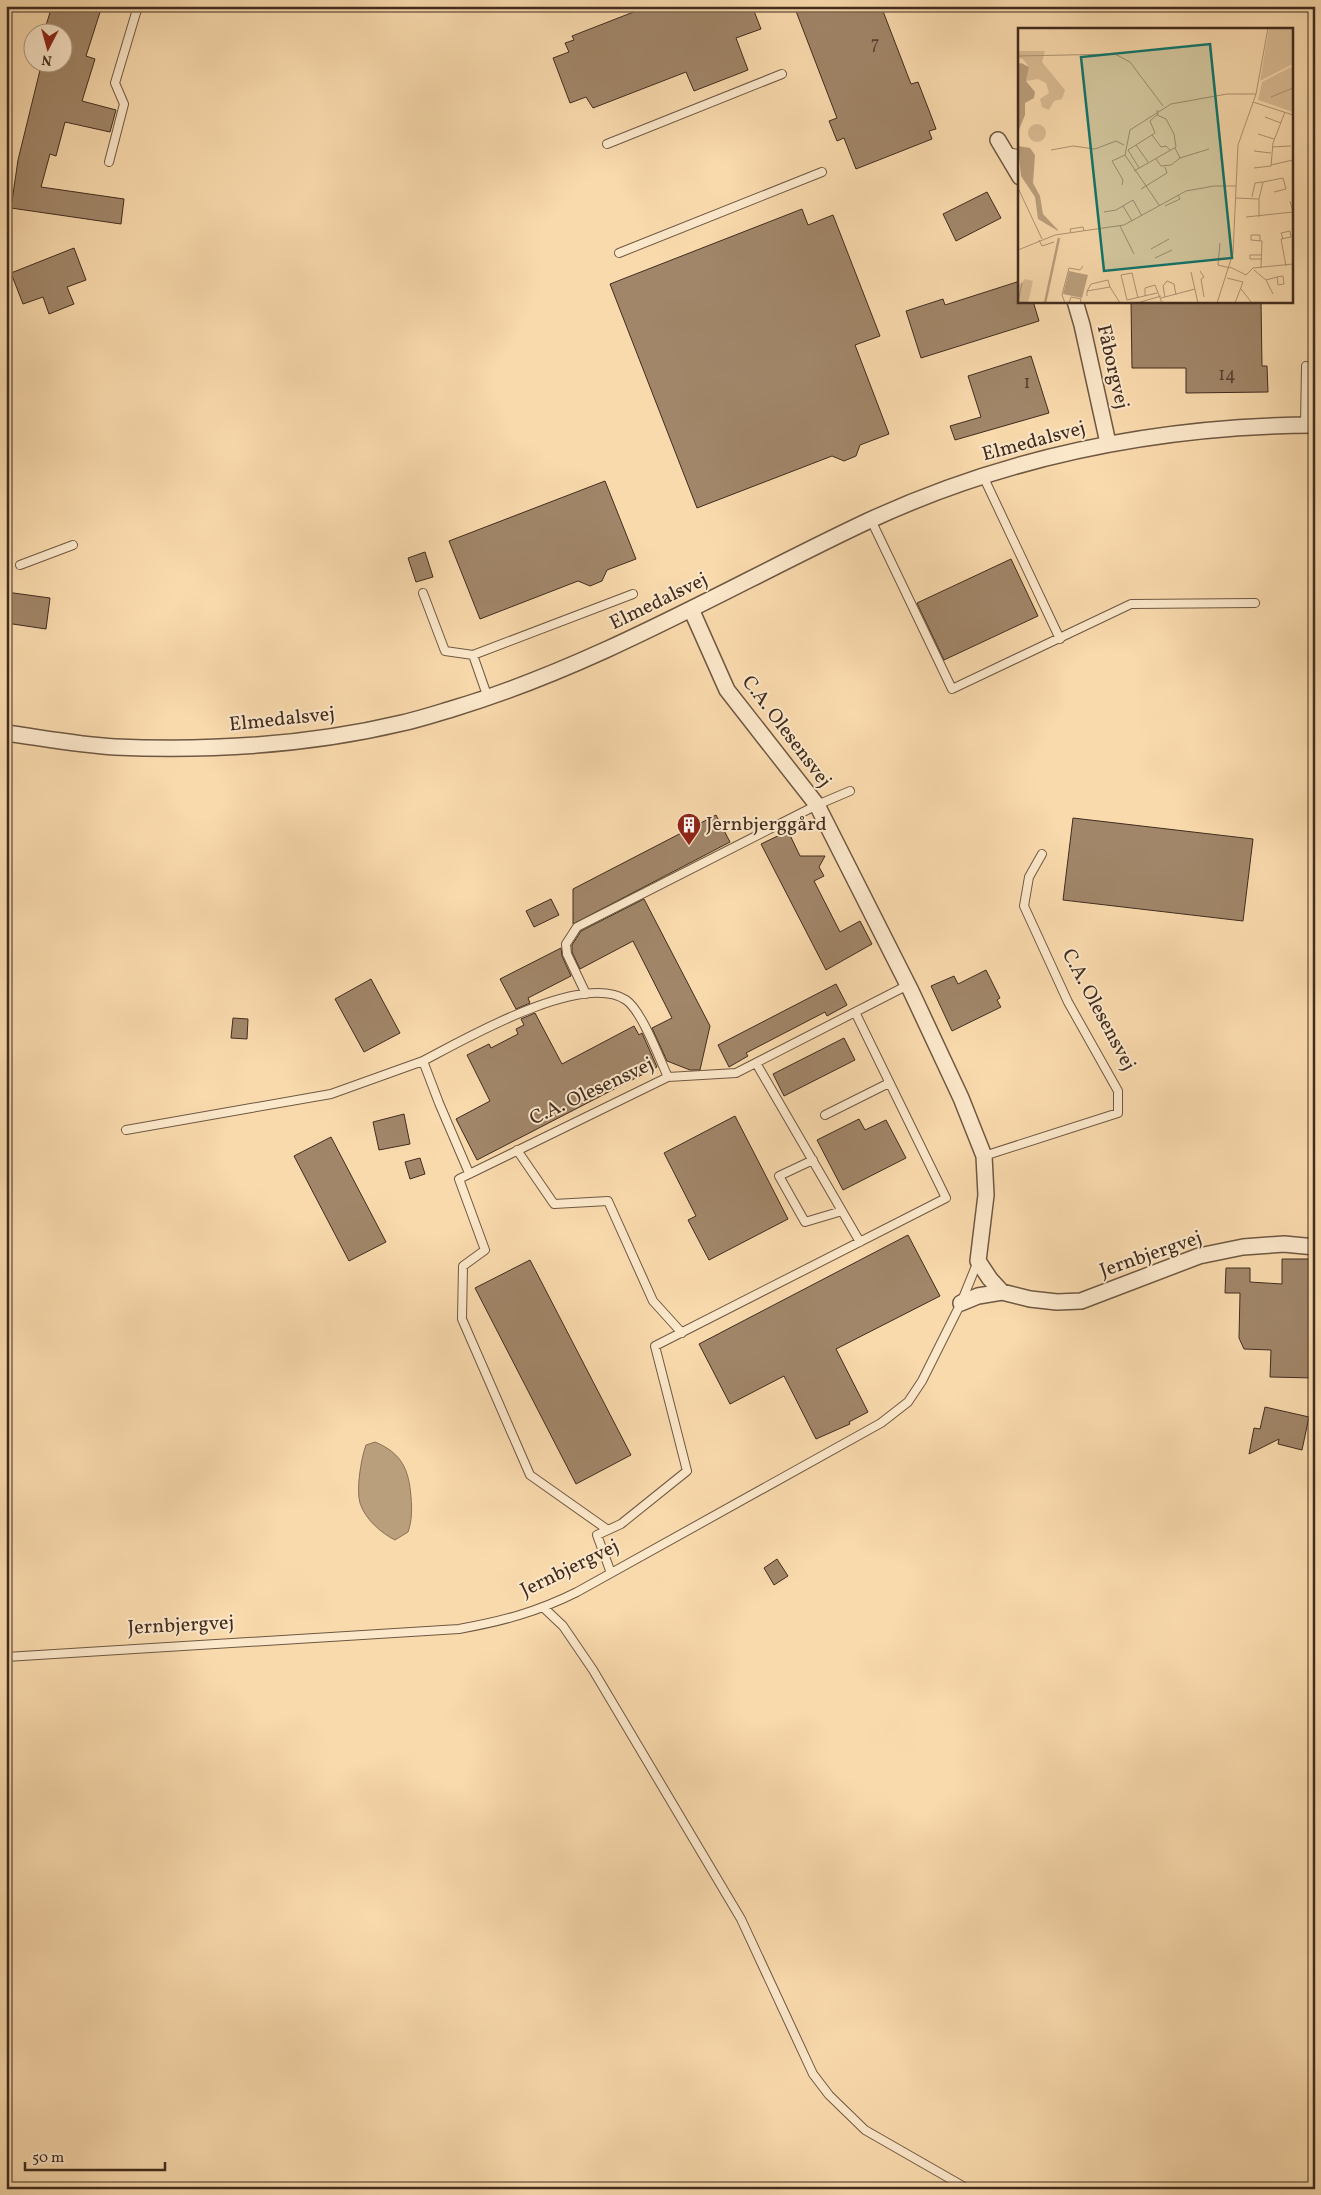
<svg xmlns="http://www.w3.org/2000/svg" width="1321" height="2195" viewBox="0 0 1321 2195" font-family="Vollkorn,serif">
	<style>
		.water { fill: #ba9f7d; stroke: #8a7157 }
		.building { fill: #a18669; stroke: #412c1f }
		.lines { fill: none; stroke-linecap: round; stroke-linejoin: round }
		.service-casing { stroke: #6f5842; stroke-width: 10 }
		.minor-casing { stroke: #6f5842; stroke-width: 18 }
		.service { stroke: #fbe7ca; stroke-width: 8 }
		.minor { stroke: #fbe7ca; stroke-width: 15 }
		.labels { text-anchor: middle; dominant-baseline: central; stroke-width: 4; stroke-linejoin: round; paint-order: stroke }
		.number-label { font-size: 18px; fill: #594232 }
		.street-label { font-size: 20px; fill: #412c1f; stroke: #fbe7ca }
		.poi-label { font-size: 20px; fill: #412c1f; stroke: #fbe7ca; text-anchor: start }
		.inset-river { fill: none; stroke: #ba9f7d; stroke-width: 2.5 }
		.inset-road { fill: none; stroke: #af9474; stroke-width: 1 }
		.view { fill: #0f766e; fill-opacity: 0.15; stroke: #0f766e; stroke-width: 2.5 }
		.inset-edge { fill: none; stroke: #412c1f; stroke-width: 2.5 }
	</style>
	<rect width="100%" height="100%" fill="#f9daad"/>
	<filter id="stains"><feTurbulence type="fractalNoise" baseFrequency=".004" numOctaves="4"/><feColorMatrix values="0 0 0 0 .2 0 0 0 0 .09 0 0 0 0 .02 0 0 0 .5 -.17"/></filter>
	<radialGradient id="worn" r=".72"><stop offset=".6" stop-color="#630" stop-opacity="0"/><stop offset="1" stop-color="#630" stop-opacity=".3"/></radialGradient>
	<path class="water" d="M375 1442C402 1453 409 1470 411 1497 412 1509 412 1521 408 1532L395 1540C381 1533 365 1519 360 1503 356 1490 361 1458 366 1445Z"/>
	<path class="building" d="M52 6H102L86 56 95 59 82 101 116 110 110 132 65 122 56 156 50 154 41 187 124 199 121 224 11 208 18 160 42 62H62V32H44Z
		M649 6H752L761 29 736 38 748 70 694 91 686 72 593 108 586 97 570 103 553 58 569 52 565 43 574 40 572 36Z
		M794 6H881L911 84 918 82 930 113 936 129 929 131 932 139 856 169 844 138 837 141 829 121 837 118Z
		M987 192 1001 218 956 241 943 214Z
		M802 209 808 225 833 215 880 336 855 345 889 434 860 445 856 456 844 461 832 456 697 508 610 284Z
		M74 248 86 280 67 287 74 304 49 314 43 297 23 304 11 273Z
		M1020 281V301H1033L1039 321 921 358 906 311 943 299 945 305Z
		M1131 301H1261L1262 366H1267L1268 392 1186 393V368H1132Z
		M1031 356 1049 413 955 440 950 426 981 417 968 376Z
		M605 481 636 559 607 570 602 581 590 586 578 581 480 619 449 541Z
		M425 552 433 577 416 582 408 558Z
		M1011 559 1038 616 944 660 917 603Z
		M6 592 50 598 46 629 6 623Z
		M716 815 730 842 573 924V889Z
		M1073 818 1253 839 1243 921 1063 900Z
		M788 831 800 856H825L819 867 824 876 814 881 840 932 860 921 872 944 826 970 761 844Z
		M551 899 559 915 534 927 526 911Z
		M644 899 710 1026 700 1070H690L667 1061 652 1028 672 1018 633 941 580 969 572 952V945L581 931Z
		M561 948 562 956 571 976 528 998 530 1003 516 1009 500 979Z
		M986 970 1000 998 997 1000 1001 1007 952 1031 931 986 954 976 958 984Z
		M371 979 400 1033 364 1052 335 999Z
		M836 984 847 1005 827 1016 825 1012 746 1053 748 1056 729 1067 718 1045Z
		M535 1013 562 1064 634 1026 639 1035 642 1033 657 1067 477 1160 456 1119 490 1101 467 1055 489 1044 491 1048 518 1034 516 1029 524 1025 521 1019Z
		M233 1018 248 1019 247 1039 231 1038Z
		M844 1038 855 1060 784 1096 773 1074Z
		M404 1114 410 1144 379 1150 373 1122Z
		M735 1116 788 1219 709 1260 688 1220 696 1216 664 1153Z
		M859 1119 865 1130 886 1120 906 1158 843 1190 817 1140Z
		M331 1137 386 1242 349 1261 294 1156Z
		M420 1158 425 1174 410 1179 405 1162Z
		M908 1235 940 1296 836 1349 868 1412 849 1422 850 1424 816 1439 784 1376 730 1404 699 1344Z
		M1282 1259H1313L1315 1378 1270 1377 1271 1350 1244 1349 1239 1338 1240 1293H1225L1226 1268H1250V1282L1282 1284Z
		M530 1260 631 1455 576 1484 475 1288Z
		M1265 1407 1309 1417 1302 1450 1278 1444 1279 1439 1249 1454 1254 1428 1260 1429Z
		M777 1559 788 1576 774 1585 764 1568Z"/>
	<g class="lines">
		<defs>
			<path id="service" d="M607 144 782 74
				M1005 152 1020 154
				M109 162 124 104 115 83 138 6
				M619 253 822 172
				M1305 425 1306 366
				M983 476 1060 639
				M871 520 952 689 1131 604 1255 603
				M20 565 73 545
				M423 593 445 651 473 655
				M488 698 473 655 633 594
				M586 994 567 954 566 944 577 927 817 805 850 791
				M756 1063 860 1242
				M825 1115 889 1083
				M126 1130 331 1094 423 1061
				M517 1150 554 1204 608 1201 653 1301 682 1333
				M984 1156 1118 1113V1091L1068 1002 1024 906 1029 877 1042 854
				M813 1160 779 1176 805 1222 842 1211
				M469 1173 439 1103 423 1061C465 1039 582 971 626 1000 642 1011 659 1058 668 1077
				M608 1530 530 1475 462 1319 463 1266 485 1250 459 1179 668 1077 736 1073 908 985
				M611 1573 597 1535 621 1524 687 1471 655 1346 946 1198 855 1012
				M544 1608 563 1626 593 1670 741 1919 813 2074 829 2095 865 2130 968 2189
				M6 1657 459 1629C503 1621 537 1612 577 1592L881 1423 908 1402 922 1381 961 1303 978 1261"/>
			<path id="minor" d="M998 140 1020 177
				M1075 301 1082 325 1108 443
				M691 609 727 690 817 805 911 991 961 1098 984 1156 986 1195 978 1261 990 1279 1002 1292 1030 1299 1057 1302 1081 1301 1199 1256 1243 1247 1284 1244 1315 1247
				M6 733C42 738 79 745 115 747 211 751 310 745 402 723 420 719 438 713 455 708 600 664 732 585 868 521 1010 455 1159 426 1315 425
				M961 1303 978 1296 1002 1292"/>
		</defs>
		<use href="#service" class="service-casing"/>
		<use href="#minor" class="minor-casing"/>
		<use href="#service" class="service"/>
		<use href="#minor" class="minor"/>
	</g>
	<defs>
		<symbol id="building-pin" viewBox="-11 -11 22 30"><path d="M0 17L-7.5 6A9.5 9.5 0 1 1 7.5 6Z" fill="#8f2418" stroke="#fbe7ca"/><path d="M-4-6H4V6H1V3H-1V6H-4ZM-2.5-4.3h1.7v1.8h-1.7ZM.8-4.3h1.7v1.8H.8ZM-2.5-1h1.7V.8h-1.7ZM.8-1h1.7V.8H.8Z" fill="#fff"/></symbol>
	</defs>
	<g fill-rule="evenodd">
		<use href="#building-pin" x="675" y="811" width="28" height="38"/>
	</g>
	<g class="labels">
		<g class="number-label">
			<text x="875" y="44">7</text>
			<text x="1227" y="375">14</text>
			<text x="1027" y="383">1</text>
		</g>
		<g class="street-label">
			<text transform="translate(1112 367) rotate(77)">Fåborgvej</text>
			<text transform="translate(1034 442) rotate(-15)">Elmedalsvej</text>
			<text transform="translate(659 602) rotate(-26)">Elmedalsvej</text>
			<text transform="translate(282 720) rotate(-6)">Elmedalsvej</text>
			<text transform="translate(786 732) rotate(53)">C.A. Olesensvej</text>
			<text transform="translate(1098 1010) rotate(62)">C.A. Olesensvej</text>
			<text transform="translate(592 1092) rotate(-25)">C.A. Olesensvej</text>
			<text transform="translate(1151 1255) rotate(-19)">Jernbjergvej</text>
			<text transform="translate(570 1569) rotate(-26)">Jernbjergvej</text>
			<text transform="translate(181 1626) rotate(-3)">Jernbjergvej</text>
		</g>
		<g class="poi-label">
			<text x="706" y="825">Jernbjerggård</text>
		</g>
	</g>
	<g transform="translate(1018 28)">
		<rect width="275" height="275" fill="#f9daad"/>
		<path d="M251 0 275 1V36L242 53ZM0 23H27L24 34 47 62 44 71 36 73 31 82 24 79 22 71 31 65 28 55 20 51 8 53 11 39 5 31 0 30ZM275 38V84L240 72 244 54ZM10 105a9 9 0 1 1 18 0a9 9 0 1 1-18 0ZM7 251 15 253 10 275H0V258Z" fill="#dabc95"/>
		<path d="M3 35 11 39 8 53 17 64 16 70 7 75V87L0 104V36ZM0 118 12 120 17 127 15 155 22 168 25 186 40 202V203L20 191 17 169 3 148ZM51 243 70 247 64 270 45 266Z" fill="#ba9f7d"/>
		<path class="inset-river" d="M27 275 41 210"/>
		<path class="inset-road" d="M0 28 97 26 112 34 145 78M253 69 275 60M235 74 275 87M247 89 263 95M240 106 256 111M134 107 143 119 148 118 152 122M118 117 130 134M254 119 273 118M33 122 55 118 77 121 98 113 106 117M236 123 253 125M162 130 191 121M138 131 143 138 153 137 162 130 157 120M253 137 275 132M121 140 110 122 137 105 132 93 140 86 139 82M236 140 253 138 255 115 267 84M116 143 158 119 156 106 148 91 139 87M104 157 105 152 94 133 107 127M0 160 24 211M123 161 149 145 147 139M234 169 237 155 245 154M218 170 241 171 245 154 265 150 268 161 256 164M141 177 107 127 112 102 153 76 209 66H238M105 178 114 193M147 178 162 171 160 167M86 184 98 182 115 172 124 188M228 189 275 184 272 173M241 189V171M102 198 116 226M53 205 52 201 65 199 66 203M265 211 263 205 272 203 273 209 263 211 268 238M21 212 24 218 36 214M242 213V207H233V212L244 213 243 240M202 215 200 237 212 240M133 221 151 211M0 222 37 207 106 197 168 163 196 158H218M243 227H232V231H243M137 230 154 222M212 239 228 247 235 240 275 236M236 242 248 252 255 266M182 243 186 249 183 251 186 269M173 244 180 275M209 250 225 254 217 275M248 252 259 249 260 257 266 256 265 248 259 249M223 261 234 275M69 263 73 256 90 252 92 259M69 268V263L92 259 102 275M127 268V260L137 257 144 275M147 269 145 258 149 253 156 256 158 267M120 270 114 245 103 247 109 272 139 265M143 270 177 261M0 275 4 255M47 275 44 267 51 240 62 242 65 238M51 275 53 269 63 271 62 275M119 275 143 268M199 275 215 225 220 117 238 66 250 0"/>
		<path class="view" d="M192 16 214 230 86 243 63 29Z"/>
		<rect width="275" height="275" class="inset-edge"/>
	</g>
	<rect width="1321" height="2195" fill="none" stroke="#f9daad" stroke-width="25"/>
	<rect x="8" y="8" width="1306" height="2180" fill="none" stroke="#412c1f" stroke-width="2.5"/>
	<rect x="12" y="12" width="1296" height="2170" fill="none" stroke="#412c1f"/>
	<g transform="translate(48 48) rotate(186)"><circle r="24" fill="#fbe7ca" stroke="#b19c86"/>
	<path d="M0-4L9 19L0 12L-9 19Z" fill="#8f2418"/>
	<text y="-8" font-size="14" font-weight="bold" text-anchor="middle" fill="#412c1f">N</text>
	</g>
	<path d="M25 2162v8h140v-8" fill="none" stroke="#412c1f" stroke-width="2.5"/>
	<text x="32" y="2162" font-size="15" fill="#412c1f" stroke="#fbe7ca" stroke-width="4" paint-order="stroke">50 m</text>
	<rect width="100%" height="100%" filter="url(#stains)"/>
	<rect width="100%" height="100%" fill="url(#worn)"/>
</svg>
